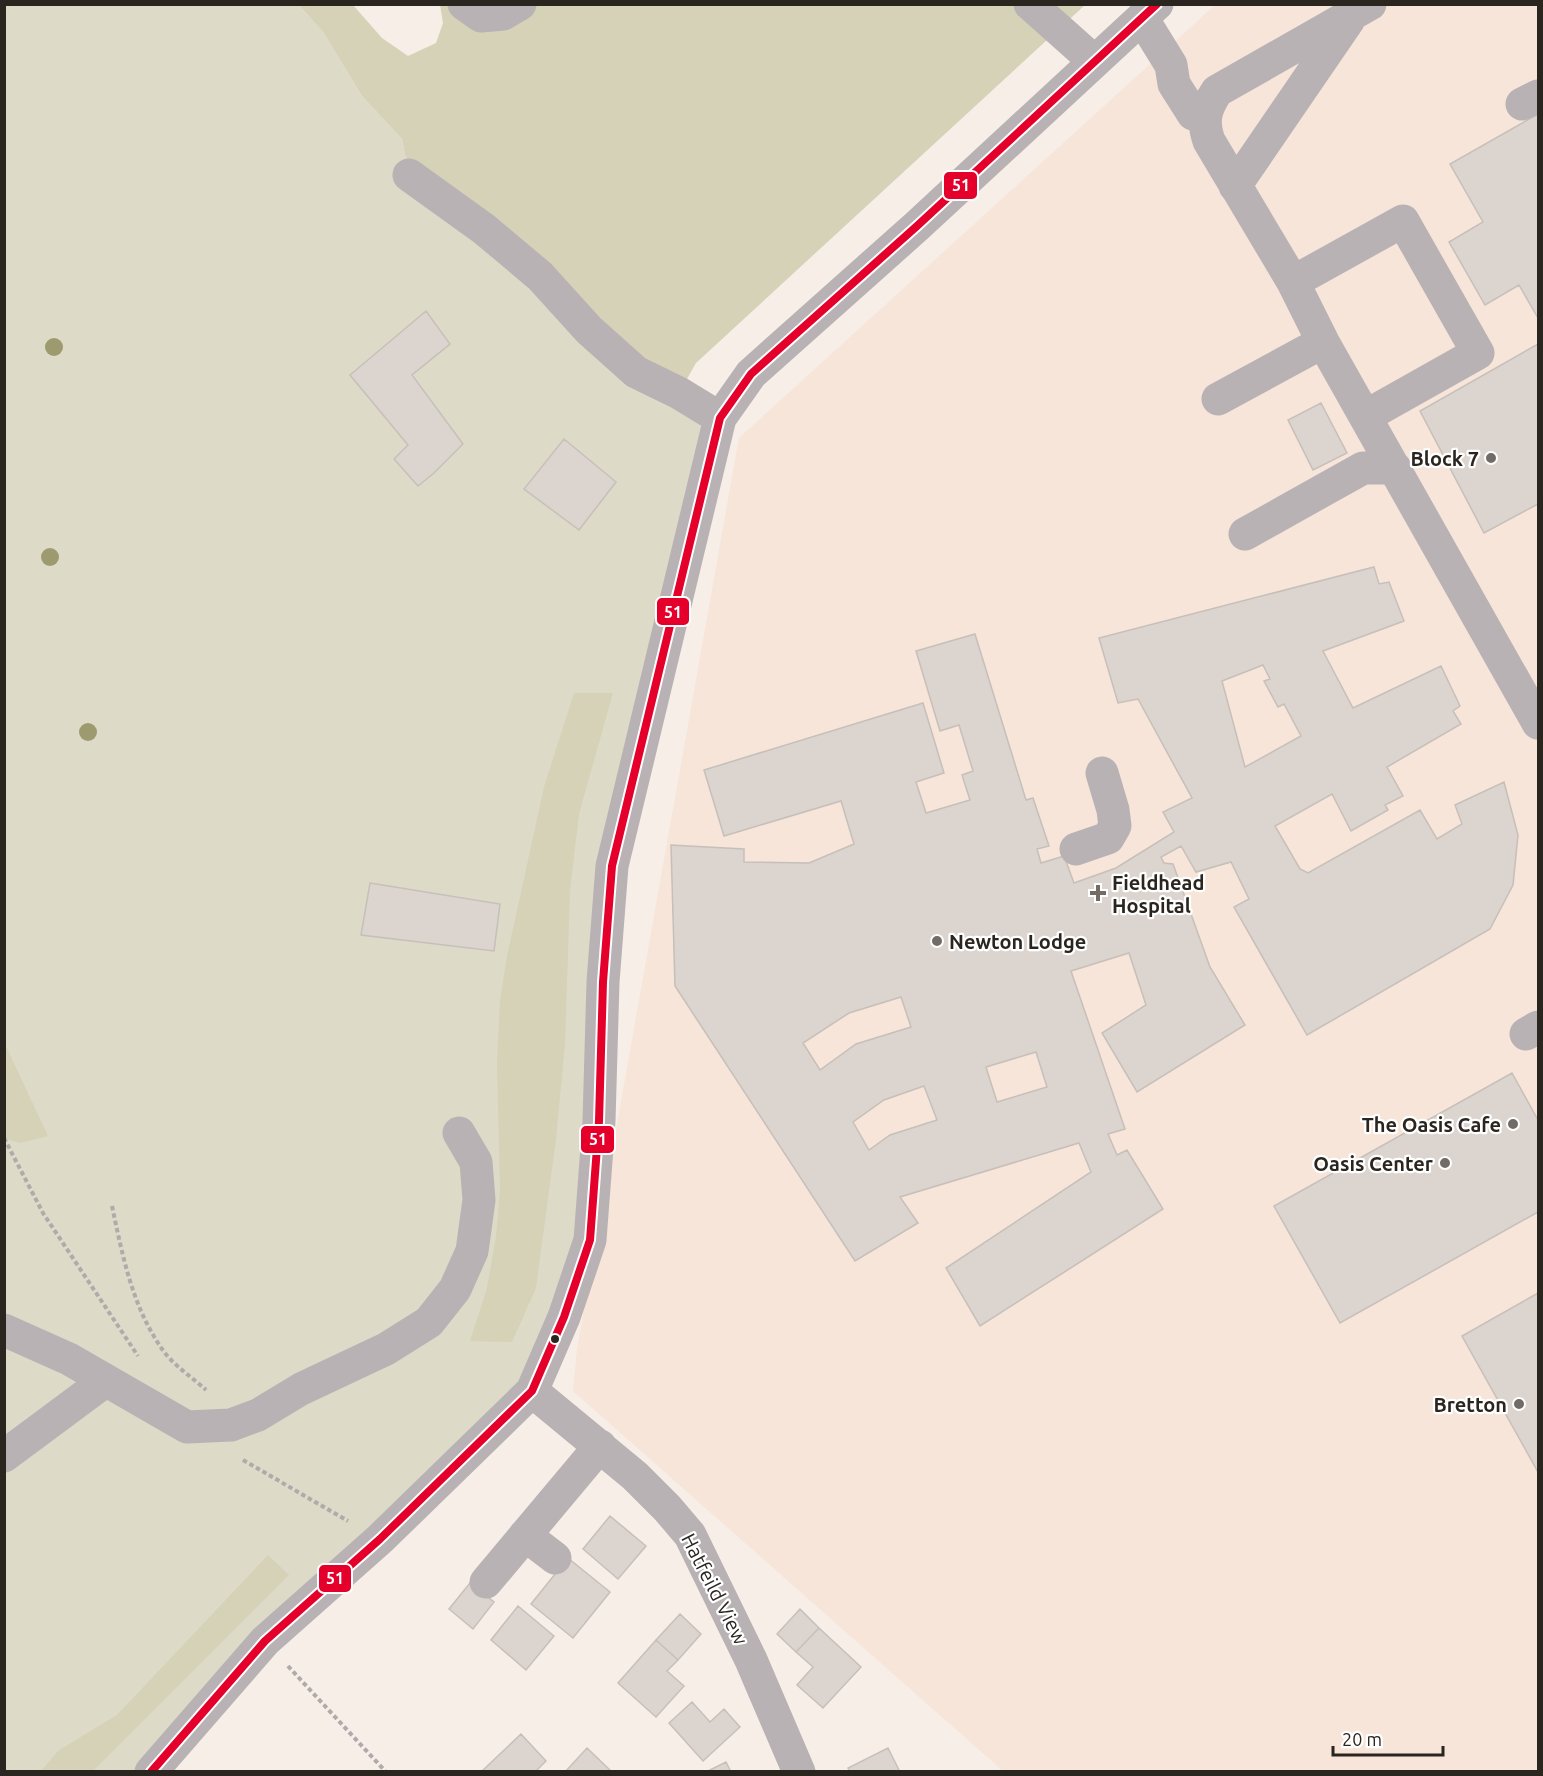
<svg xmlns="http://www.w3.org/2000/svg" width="1543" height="1776" viewBox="0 0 1543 1776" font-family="Ubuntu,sans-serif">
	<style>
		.built { fill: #f6e5d8 }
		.green { fill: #dddac7 }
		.forest { fill: #d5d2b7 }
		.building { fill: #dbd4cf; stroke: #c7bfba; stroke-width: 1.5; fill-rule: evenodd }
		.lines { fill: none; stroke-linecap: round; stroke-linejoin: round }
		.path { stroke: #b0aaaa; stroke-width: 4; stroke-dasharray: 4.5 3; stroke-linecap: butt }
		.minor { stroke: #b8b2b5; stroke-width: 33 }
		.bus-1-casing { stroke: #fff; stroke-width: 12 }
		.bus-1 { stroke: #e4002b; stroke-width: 8 }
		.tree { fill: #9d9a6f }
		.poi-dot { fill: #726b66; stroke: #fff; stroke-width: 2 }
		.bus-dot { fill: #2b2520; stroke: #fff; stroke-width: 2 }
		.labels { text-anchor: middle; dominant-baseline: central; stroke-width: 4.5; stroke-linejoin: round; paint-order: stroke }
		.poi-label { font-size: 20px; font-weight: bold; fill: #2b2520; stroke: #fff; text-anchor: end }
		.street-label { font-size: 20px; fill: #2b2520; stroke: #fff }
		.line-badge { stroke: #fff; stroke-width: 2 }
		.badge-label { font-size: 16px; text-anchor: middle; font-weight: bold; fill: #fff }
	</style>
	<rect width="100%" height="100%" fill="#f7eee7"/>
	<path class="built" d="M1215 5H1538V1771H1003L573 1391 577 1349 739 438Z"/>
	<path class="green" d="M5 5H299L323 32 362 96 402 139 409 175 720 418 612 866 590 1240 532 1391 151 1771 5 1772Z"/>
	<path class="forest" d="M299 5H353L382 38 408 56 436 43 443 23 440 5H1085L696 363 679 393 409 175 402 139 362 96 323 32Z
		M574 693H613L579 814 570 891 565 1044 556 1139 536 1288 512 1342 470 1341 487 1288 496 1237 500 1191 497 1062 500 1001 507 956 544 787Z
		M4 1044H5L48 1136 20 1143 5 1139Z
		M268 1555 289 1575 93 1771H41L59 1750 117 1715Z"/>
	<path class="building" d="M1538 114V318L1519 285 1485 305 1449 242 1483 222 1450 164Z
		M426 311 450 344 412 375 463 444 434 473 418 486 394 459 408 445 350 375Z
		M1538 344V504L1484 533 1420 411Z
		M1321 403 1347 453 1313 470 1288 420Z
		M564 439 616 482 579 530 524 489Z
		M1374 567 1379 584 1389 582 1404 621 1323 651 1353 708 1441 666 1460 706 1453 711 1461 724 1387 767 1403 796 1385 805 1388 810 1351 831 1332 794 1275 826 1300 869 1308 873 1420 810 1437 839 1462 824 1455 805 1504 782 1518 835 1513 885 1490 929 1307 1035 1234 907 1249 899 1231 862 1196 872 1181 846 1161 857 1164 863 1173 864 1210 967 1245 1025 1137 1092 1102 1033 1146 1005 1129 953 1071 971 1125 1129 1108 1134 1117 1155 1127 1150 1163 1209 980 1326 946 1268 1091 1172 1079 1143 900 1197 918 1223 855 1261 675 986 671 845 744 849V862L809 863 854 844 841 801 724 836 704 770 923 703 944 773 916 782 926 813 970 800 962 775 973 771 959 725 940 731 916 651 975 634 1026 800 1033 798 1049 846 1037 849 1041 863 1064 856 1074 883 1116 868 1174 832 1163 812 1192 798 1138 699 1118 703 1099 638ZM1263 665 1270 679 1264 681 1278 707 1284 704 1301 736 1245 767 1222 681ZM901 997 911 1027 856 1044 820 1070 803 1043 849 1013ZM1036 1052 1047 1087 997 1102 986 1067ZM924 1086 937 1120 890 1135 869 1150 853 1122 884 1100Z
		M370 883 500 904 494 951 361 935Z
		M1512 1073 1538 1120V1212L1340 1323 1274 1206Z
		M1538 1293V1472L1462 1336Z
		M610 1516 646 1546 618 1579 583 1549Z
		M568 1558 610 1592 573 1638 531 1604Z
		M470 1583 494 1602 473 1629 449 1609Z
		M518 1606 554 1636 526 1670 491 1640Z
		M800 1609 819 1628 796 1652 777 1634Z
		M680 1614 701 1634 678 1660 656 1640Z
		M819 1628 861 1667 823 1708 797 1685 813 1667 796 1652Z
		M656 1640 678 1660 667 1671 684 1686 656 1717 618 1683Z
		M692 1702 710 1722 724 1709 740 1727 703 1761 669 1723Z
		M521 1734 546 1761 535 1772H481Z
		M587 1748 612 1772H565Z
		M888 1748 900 1772H850L848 1768Z
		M726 1762 731 1772H706Z"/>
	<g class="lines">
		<path class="path" d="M4 1138 43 1213 138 1356
			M112 1206C123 1258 133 1310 165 1353 176 1367 193 1378 206 1390
			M243 1460 348 1521
			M288 1666 386 1772"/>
		<path class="minor" d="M464 4 481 16 503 14 520 4
			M1030 4 1094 61
			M1370 4 1217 91C1205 109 1202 121 1209 141L1293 282 1323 342 1538 723
			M1142 18 1171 65 1174 84 1193 114 1204 118
			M1522 104 1538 96
			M409 175 484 229 540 276 589 330 636 372 679 393 720 418
			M1235 186 1348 21
			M1293 282 1403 221 1478 353 1366 416
			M1218 399 1323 342
			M1245 534 1363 468H1395
			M1076 849 1108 838 1115 826 1113 810 1102 773
			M1526 1034 1538 1027
			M4 1330 69 1359 187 1427 231 1425 258 1415 301 1389 386 1349 429 1322 455 1289 472 1251 479 1200 476 1162 459 1133
			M532 1391 635 1476 667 1508 690 1535 751 1660 799 1772
			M4 1456 105 1381
			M525 1535 555 1558
			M486 1582 600 1446
			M151 1772 265 1641 380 1539 532 1391 564 1317 590 1240 599 1121 603 982 612 866 720 418 751 374 917 226 1157 4"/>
		<defs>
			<path id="bus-1" d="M151 1772 265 1641 380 1539 532 1391 564 1317 590 1240 599 1121 603 982 612 866 720 418 751 374 917 226 1157 4"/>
		</defs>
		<use href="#bus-1" class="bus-1-casing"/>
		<use href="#bus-1" class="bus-1"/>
	</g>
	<g class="tree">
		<circle cx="54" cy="347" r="9"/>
		<circle cx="50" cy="557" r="9"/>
		<circle cx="88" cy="732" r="9"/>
	</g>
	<g class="poi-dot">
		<circle cx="1491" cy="458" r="6"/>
		<path d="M1095 884h6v6h6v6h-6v6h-6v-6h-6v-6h6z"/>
		<circle cx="937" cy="941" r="6"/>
		<circle cx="1513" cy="1124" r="6"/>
		<circle cx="1445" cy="1163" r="6"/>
		<circle cx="1519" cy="1404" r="6"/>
	</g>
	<circle class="bus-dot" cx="555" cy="1339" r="5"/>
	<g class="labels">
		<g class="poi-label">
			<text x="1479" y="458">Block 7</text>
			<text x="1112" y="882" text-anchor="start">Fieldhead<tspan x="1112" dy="23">Hospital</tspan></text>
			<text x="949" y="941" text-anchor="start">Newton Lodge</text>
			<text x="1501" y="1124">The Oasis Cafe</text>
			<text x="1433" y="1163">Oasis Center</text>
			<text x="1507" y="1404">Bretton</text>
		</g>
		<g class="street-label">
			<text transform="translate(715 1589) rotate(63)">Hatfeild View</text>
		</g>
	</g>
	<g class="line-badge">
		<rect x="943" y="171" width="35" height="29" rx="6" fill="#e4002b"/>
		<rect x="656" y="597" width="34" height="29" rx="6" fill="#e4002b"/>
		<rect x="580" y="1125" width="35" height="29" rx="6" fill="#e4002b"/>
		<rect x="318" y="1564" width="34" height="29" rx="6" fill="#e4002b"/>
	</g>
	<g class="badge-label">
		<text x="961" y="191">51</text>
		<text x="673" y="618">51</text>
		<text x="598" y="1145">51</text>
		<text x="335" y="1584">51</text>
	</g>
	<rect width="1543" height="1776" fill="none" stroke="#2b2520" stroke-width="12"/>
	<path d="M1333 1746v9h110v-9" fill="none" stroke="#2b2520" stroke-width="3"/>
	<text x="1342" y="1746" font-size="18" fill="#2b2520" stroke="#ffffff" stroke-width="4.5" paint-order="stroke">20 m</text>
</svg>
